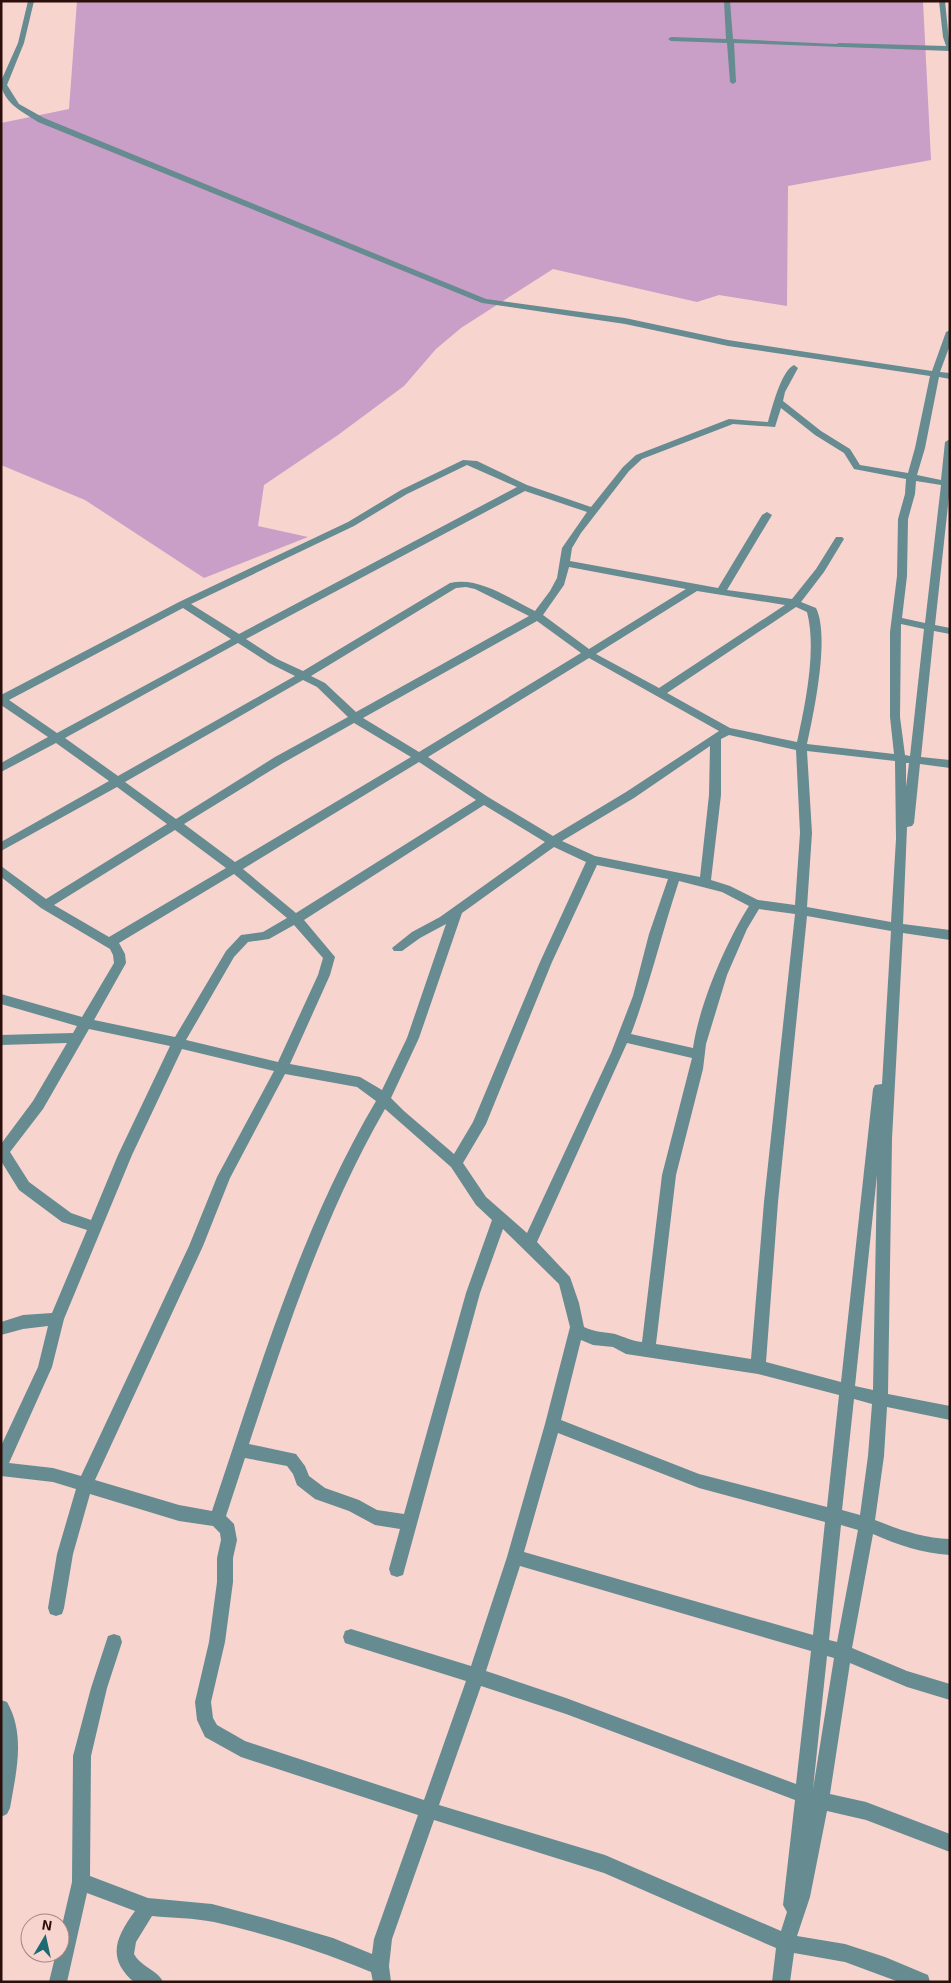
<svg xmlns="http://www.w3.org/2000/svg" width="951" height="1983" viewBox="0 0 951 1983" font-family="'Exo 2',sans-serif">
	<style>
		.green { fill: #c99ec7 }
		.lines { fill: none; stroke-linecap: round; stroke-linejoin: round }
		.minor { fill: #668b91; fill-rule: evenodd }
	</style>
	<rect width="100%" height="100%" fill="#f8d4cf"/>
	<path class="green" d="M77 1H923L931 160 788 186 787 306 719 295 697 302 553 269 461 328 436 349 404 386 338 435 264 485 258 526 308 537 204 578 85 500 1 465V123L69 109Z"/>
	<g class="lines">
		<path class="minor" d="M28 1H34L24 43 7 85 19 104 44 118 486 299 625 318 728 340 932 371 946 332 950 330V345L940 372 950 373V379L939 377 925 448 917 475 941 480 945 442 950 439V487L935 625 950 628V634L934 631 921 757 950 760V768L920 764 914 823 912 826 907 827 903 924 950 930V940L903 933 892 1139 888 1394 950 1406V1420L887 1407 884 1456 875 1520C900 1530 923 1538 950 1539V1555C922 1553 898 1545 873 1534L852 1648 907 1671 950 1684V1700L907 1687 850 1663 830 1794 866 1802 950 1834V1852L866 1820 827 1811 810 1897 797 1936 845 1944 885 1957 928 1975 930 1982H899L845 1962 794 1953 790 1982H772L776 1948 604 1873 434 1820 392 1939 389 1966 391 1982H373L371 1972C321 1951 267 1934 214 1922 194 1918 172 1918 152 1916L136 1942 134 1954C141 1967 159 1971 163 1982H134C106 1958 116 1937 135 1911L87 1893 67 1982H49L56 1953H60V1934L72 1882 73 1756 91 1688 108 1636 114 1634 120 1636 122 1642 107 1688 91 1756 90 1876 148 1898 212 1904 268 1919 333 1938 372 1954 374 1939 418 1815 241 1757 205 1737 197 1720 195 1702 209 1642 217 1582V1558L221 1540 220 1533 213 1526 179 1521 90 1494 73 1554 64 1608 62 1614 56 1616 50 1614 48 1608 57 1554 76 1489 53 1482 1 1476V1446L38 1367 48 1326 23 1329 1 1335V1322L23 1315 52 1313 87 1230 62 1222 19 1190 1 1161V1144L33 1101 67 1043 1 1045V1035L73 1033 77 1026 1 1004V994L82 1017 114 963 113 955 110 949 41 908 1 877V866L46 899 167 824 117 787 1 851V842L109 781 56 743 1 772V763L48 737 1 705V695L179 602 348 522 401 490 463 460 477 461 527 485 591 507 623 467 636 455 729 419 768 422C772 408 781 371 794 365L798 368 785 392 783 401 821 431 850 449 860 465 908 473 915 448 930 376 728 346 625 324 482 303 38 122C23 112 1 102 1 81L18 43ZM781 408 815 435 844 453 854 469 906 479 905 494 898 519 897 576 890 632V717L894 754 807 744C814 712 830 636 816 608L801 602 824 572 844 539 842 537H836L816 569 792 599 727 590 772 515 767 512 762 515 718 588 570 561 572 548 581 533 629 471 642 459 733 424 775 427ZM467 465 517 487 239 634 191 604 354 526 407 494ZM916 481 941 485 925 623 902 618 907 576 908 519 915 494ZM525 491 587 512 562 548 557 578 550 591 535 611C510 599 479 576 450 583L303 671 277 659 246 639ZM569 567 686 589 589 649 543 615 564 585ZM466 587 475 589 529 616 356 712 325 683 311 676 456 588ZM697 591 785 605 659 688 596 654ZM796 607 807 612C817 650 805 705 797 742L730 728 667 693ZM183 608 231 639 57 733 9 700ZM537 621 581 653 419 752 363 718ZM901 624 924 629 910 756 905 755 900 717ZM238 643 269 663 295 676 118 776 65 738ZM589 658 719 731 626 792 553 836 488 797 428 757ZM303 680 317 687 348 717 275 757 176 819 125 782ZM354 723 411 757 235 862 184 824 283 763ZM729 735 796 750 800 833 795 905 758 900 730 886 711 880 721 795V739ZM710 746 709 795 700 877 595 856 562 841 634 798ZM807 751 895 761 896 839 891 922 807 907 812 833ZM419 762 476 800 296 913 243 869ZM906 763H909L906 787ZM484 805 545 842 440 917 412 932 392 948 394 951H402L420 938 446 924 407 1038 382 1090 360 1077 290 1064 330 975 335 957 304 920ZM175 830 226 868 109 937 54 905ZM554 847 586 862 540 962 473 1122 454 1154 404 1111 391 1098 419 1038 462 913ZM597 865 668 879 649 934 633 996 611 1053 527 1233 486 1197 463 1163 486 1124 552 962ZM234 874 287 918 263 932 241 935 226 951 175 1037 94 1020 126 963 125 954 119 943ZM679 881 722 892 749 906C726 942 699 1005 693 1048L631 1034C650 984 662 932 679 881ZM759 909 795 914 764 1202 751 1359 656 1344 676 1175 703 1069 706 1044 727 975 747 929ZM807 916 891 931 882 1084 875 1085 873 1089 841 1382 766 1362 778 1202ZM294 925 323 958 318 975 278 1062 186 1040 234 957 248 942 269 939ZM89 1029 170 1046 118 1155 91 1220 71 1213 29 1182 10 1152 43 1109ZM627 1043 692 1058 662 1175 642 1342C631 1341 625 1337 615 1334 604 1332 595 1332 584 1327L579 1303 570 1277 537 1242ZM182 1049 274 1071 217 1177 189 1246 81 1476 53 1468 9 1463 52 1367 64 1319 132 1155ZM285 1074 357 1087 376 1101C301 1228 259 1371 212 1511L179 1505 95 1480 203 1246 230 1178ZM385 1109 451 1167 476 1205 492 1220 466 1293 404 1514 377 1510 359 1500 325 1488 309 1476 305 1466 296 1454 249 1444C287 1329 324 1215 385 1109ZM877 1175 873 1390 855 1386ZM503 1229 559 1284 570 1327 545 1424 507 1557 471 1666 351 1629 345 1631 343 1637 345 1643 351 1645 466 1681 424 1800 245 1741 217 1725 213 1718 211 1702 225 1642 233 1582V1558L237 1540 234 1524 226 1516 245 1458 287 1466 293 1474 297 1485 315 1499 349 1511 375 1525 400 1529 389 1569 391 1575 397 1577 403 1575 480 1293ZM581 1340 593 1345 613 1347 626 1354 758 1374 839 1395 827 1507 699 1474 561 1420ZM854 1399 872 1404 868 1456 860 1515 842 1510ZM558 1433 699 1488 825 1522 813 1635 524 1552ZM841 1525 858 1530 837 1642 829 1640ZM520 1566 811 1651 796 1784 566 1698 486 1671ZM827 1656 834 1658 813 1789ZM481 1686 566 1714 795 1800 783 1905 787 1912 781 1931 605 1855 439 1805Z
			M724 1H730L733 39 836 44 839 43 946 46 943 37 939 1H945L950 51 734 43 736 82 733 84 730 82 727 43 671 41 668 39 671 37 726 39Z
			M1 1700 7 1702C26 1735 16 1773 10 1808L7 1814 1 1817Z"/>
	</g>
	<rect width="951" height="1983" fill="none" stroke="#2c0e0b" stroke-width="5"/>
	<g transform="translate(45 1938) rotate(9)"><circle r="24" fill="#f8d4cf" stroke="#a68581"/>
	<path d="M0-4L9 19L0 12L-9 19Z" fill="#1f6973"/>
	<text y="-8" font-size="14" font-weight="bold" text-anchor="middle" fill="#2c0e0b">N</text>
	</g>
</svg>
